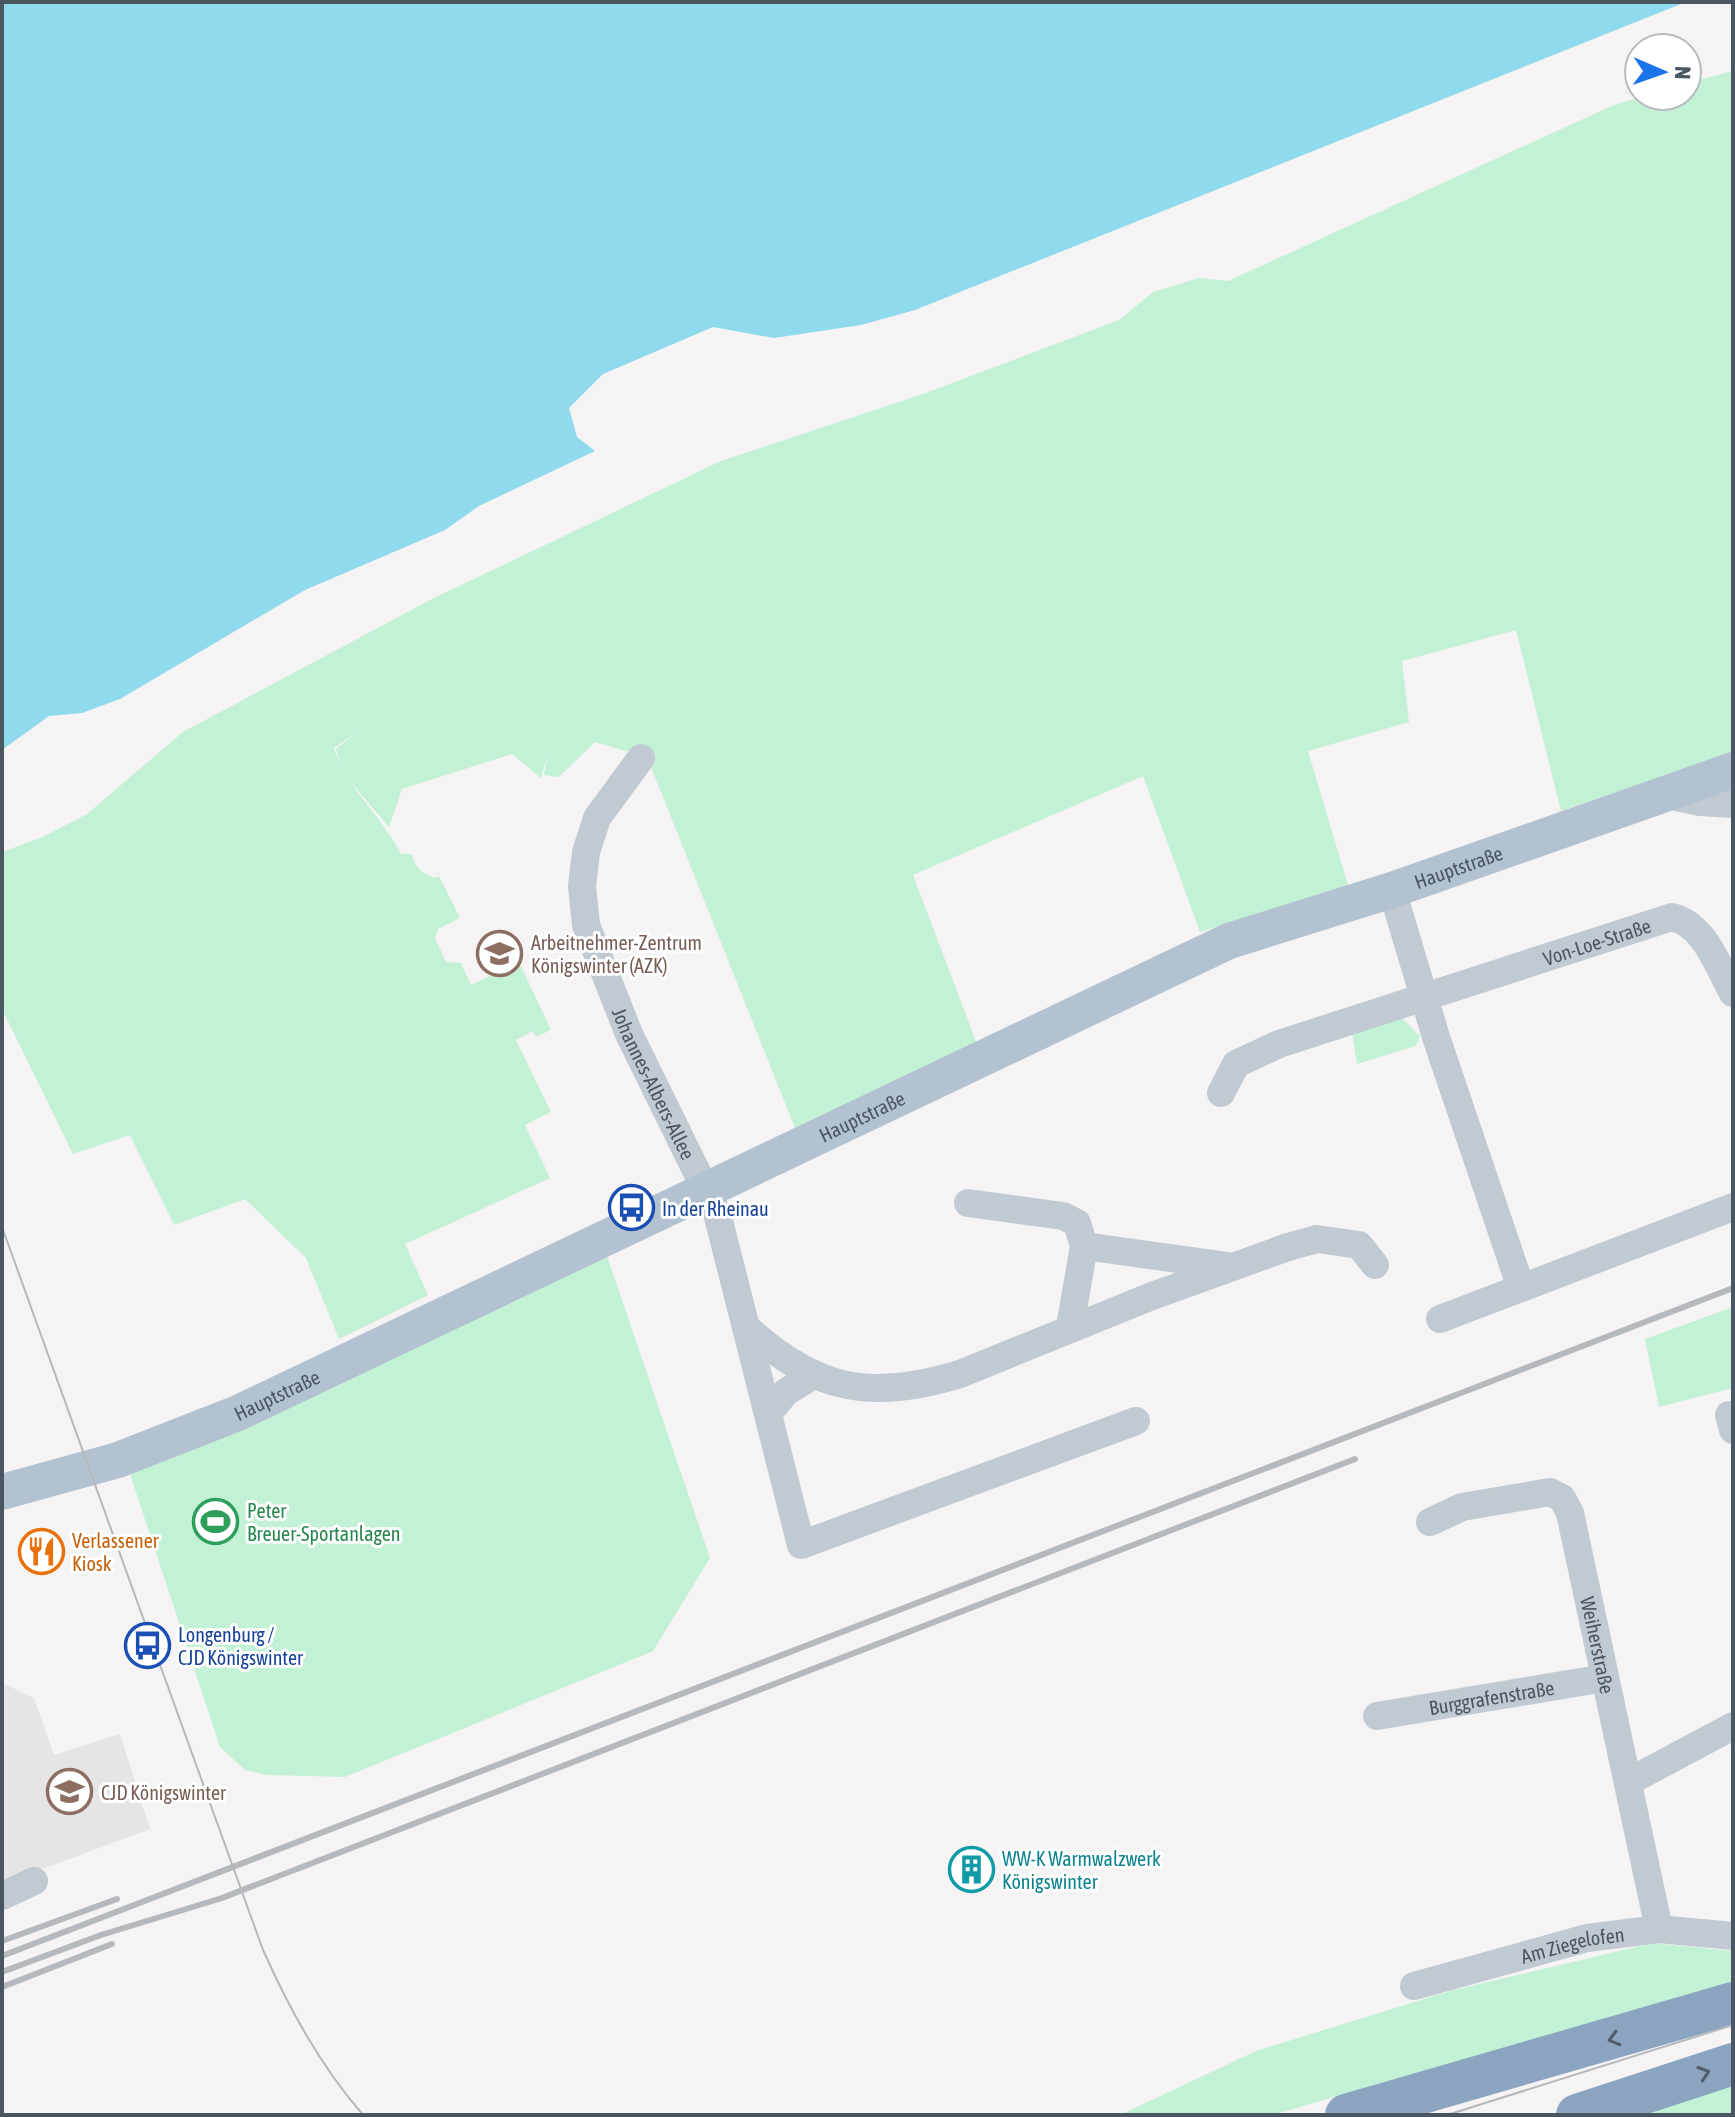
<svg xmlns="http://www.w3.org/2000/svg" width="1735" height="2117" viewBox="0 0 1735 2117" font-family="'Asap Condensed',sans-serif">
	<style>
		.education { fill: #e6e4e5 }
		.green { fill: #c3f1d5 }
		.water { fill: #90daee }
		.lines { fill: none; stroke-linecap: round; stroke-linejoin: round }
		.minor { stroke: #c1cad2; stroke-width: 28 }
		.major { stroke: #b3c2d1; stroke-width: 36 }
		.highway { stroke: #8ba5c1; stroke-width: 42 }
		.tram { stroke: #b5b8bd; stroke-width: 2 }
		.rail { stroke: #b5b8bd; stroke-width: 6 }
		.oneway { stroke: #505e6b }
		.labels { text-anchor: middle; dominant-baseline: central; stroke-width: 6; stroke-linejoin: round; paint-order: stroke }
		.street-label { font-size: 20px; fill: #4a5661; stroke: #fff }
		.education-label { font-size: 20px; fill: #785e54; stroke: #fff; text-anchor: start }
		.transit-label { font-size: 20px; fill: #164399; stroke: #fff; text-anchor: start }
		.leisure-label { font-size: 20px; fill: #27864d; stroke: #fff; text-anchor: start }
		.food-label { font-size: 20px; fill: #c56008; stroke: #fff; text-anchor: start }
		.culture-label { font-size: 20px; fill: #0d838f; stroke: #fff; text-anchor: start }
	</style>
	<rect width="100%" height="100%" fill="#f5f3f3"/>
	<path class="education" d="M2 1683 34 1698 54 1755 120 1734 150 1829 2 1884Z"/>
	<path class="green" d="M1733 71V752L1561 811 1516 630 1402 661 1409 722 1308 751 1348 885 1200 932 1143 776 913 875 977 1044 795 1128 647 757 595 742 559 777 544 775 547 756 541 778 512 754 402 789 389 827 343 773 336 749 357 732 334 748C347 789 382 816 401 854H411C417 867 417 871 435 878L439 876 460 918 438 929 435 938 446 962 461 963 471 985 519 962 551 1030 536 1037 533 1031 516 1040 551 1112 525 1125 550 1178 405 1244 428 1295 339 1339 306 1258 245 1199 174 1225 130 1135 73 1154 2 1009V852L43 837 87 814 183 732 432 599 721 461 923 394 1119 320 1153 292 1199 278 1228 281 1614 105 1643 96H1687V83Z
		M1400 1016 1420 1036 1416 1046 1357 1064 1352 1033Z
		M607 1256 710 1558 653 1651 345 1777 267 1775 245 1770 220 1747 129 1471Z
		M1733 1307V1388L1659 1407 1645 1339Z
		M1653 1943 1733 1951V1982L1272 2115H1120L1256 2051 1450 1991Z
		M1733 2085V2115H1639Z"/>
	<path class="water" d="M2 2H1686L915 310 861 325 774 338 713 327 603 374 569 408 577 437 595 451 479 506 445 530 305 590 120 699 82 713 49 716 2 750Z"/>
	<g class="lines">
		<g class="minor">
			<path id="s1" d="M641 758 597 818 586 852 582 886 586 925 629 1034 717 1213 801 1545 1136 1421"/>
			<path d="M1663 794 1700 802 1733 804"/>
			<path d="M1392 890 1436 1037 1521 1288"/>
			<path id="s2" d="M1221 1093 1236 1064 1279 1044 1672 917C1705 925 1717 965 1733 993"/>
			<path d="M968 1203 1063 1216 1077 1223 1084 1246"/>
			<path d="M1440 1319 1733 1207"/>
			<path d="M1070 1327 1084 1246 1228 1266"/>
			<path d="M748 1329C817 1391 871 1401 960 1374L1152 1296 1288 1247 1317 1239 1359 1245 1375 1265"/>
			<path d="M768 1414 786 1392 812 1376"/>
			<path d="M1729 1415 1733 1430"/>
			<path id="s3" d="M1430 1522 1462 1507 1550 1492 1562 1498 1570 1513 1659 1929"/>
			<path id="s4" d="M1377 1716 1605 1678"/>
			<path d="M1628 1782 1733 1726"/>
			<path d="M2 1896 34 1881"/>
			<path id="s5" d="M1414 1986 1587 1938 1659 1929 1733 1936"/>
		</g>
		<path class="major" id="s6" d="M2 1492 118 1460 238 1413 1229 941 1392 890 1733 770"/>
		<path class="highway" d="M1346 2115 1733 2003
			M1577 2115 1733 2064"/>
		<path class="tram" d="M2 1227 263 1950C290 2010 320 2065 363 2115
			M1447 2115 1733 2025"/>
		<path class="rail" d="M2 1941 117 1899
			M2 1956 1733 1288
			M2 1972 101 1935 222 1898 1355 1459
			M2 1987 112 1944"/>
	</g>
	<defs><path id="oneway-chevron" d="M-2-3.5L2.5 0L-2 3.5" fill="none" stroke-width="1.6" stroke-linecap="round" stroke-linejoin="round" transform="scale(2)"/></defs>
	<g class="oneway">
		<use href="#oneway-chevron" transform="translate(1614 2039) rotate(164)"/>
		<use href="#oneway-chevron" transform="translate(1704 2073) rotate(-18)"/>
	</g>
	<defs>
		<symbol id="university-ring" viewBox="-11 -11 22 22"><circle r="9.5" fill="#fff" stroke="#8d6e63" stroke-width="1.5"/><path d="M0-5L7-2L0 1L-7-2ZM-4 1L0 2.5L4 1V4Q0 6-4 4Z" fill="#8d6e63"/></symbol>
		<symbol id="bus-ring" viewBox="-11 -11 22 22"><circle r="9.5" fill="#fff" stroke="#1a4fb4" stroke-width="1.5"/><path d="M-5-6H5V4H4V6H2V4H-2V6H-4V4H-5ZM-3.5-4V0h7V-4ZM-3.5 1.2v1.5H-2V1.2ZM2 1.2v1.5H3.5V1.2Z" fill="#1a4fb4"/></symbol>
		<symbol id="stadium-ring" viewBox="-11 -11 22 22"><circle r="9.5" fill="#fff" stroke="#2e9e5b" stroke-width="1.5"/><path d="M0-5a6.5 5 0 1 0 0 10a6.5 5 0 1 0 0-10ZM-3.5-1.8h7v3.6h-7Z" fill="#2e9e5b"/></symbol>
		<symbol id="restaurant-ring" viewBox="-11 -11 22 22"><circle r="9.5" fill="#fff" stroke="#e8710a" stroke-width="1.5"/><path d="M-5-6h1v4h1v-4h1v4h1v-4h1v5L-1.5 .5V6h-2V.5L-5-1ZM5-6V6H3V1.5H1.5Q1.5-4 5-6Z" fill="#e8710a"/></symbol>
		<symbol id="school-ring" viewBox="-11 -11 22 22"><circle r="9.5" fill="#fff" stroke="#8d6e63" stroke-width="1.5"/><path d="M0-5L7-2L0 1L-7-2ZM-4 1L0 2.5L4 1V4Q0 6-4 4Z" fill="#8d6e63"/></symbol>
		<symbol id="building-ring" viewBox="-11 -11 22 22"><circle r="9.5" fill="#fff" stroke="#0f9aa8" stroke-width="1.5"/><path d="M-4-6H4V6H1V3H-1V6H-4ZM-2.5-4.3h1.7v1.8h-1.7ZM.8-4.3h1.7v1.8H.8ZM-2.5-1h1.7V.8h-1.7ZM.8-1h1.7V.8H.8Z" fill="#0f9aa8"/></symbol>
	</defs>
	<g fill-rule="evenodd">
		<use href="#university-ring" x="474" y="928" width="51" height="51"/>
		<use href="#bus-ring" x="606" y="1182" width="51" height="51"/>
		<use href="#stadium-ring" x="190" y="1496" width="51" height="51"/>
		<use href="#restaurant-ring" x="16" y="1526" width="51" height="51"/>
		<use href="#bus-ring" x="122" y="1620" width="51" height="51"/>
		<use href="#school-ring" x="44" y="1766" width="51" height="51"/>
		<use href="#building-ring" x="946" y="1844" width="51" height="51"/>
	</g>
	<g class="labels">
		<g class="street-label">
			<text stroke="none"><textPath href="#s6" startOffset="1588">Hauptstraße</textPath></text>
			<text stroke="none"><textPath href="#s2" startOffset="414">Von-Loe-Straße</textPath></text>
			<text stroke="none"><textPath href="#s1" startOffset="356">Johannes-Albers-Allee</textPath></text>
			<text stroke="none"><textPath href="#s6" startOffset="940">Hauptstraße</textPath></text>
			<text stroke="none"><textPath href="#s6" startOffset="292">Hauptstraße</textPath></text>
			<text stroke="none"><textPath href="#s3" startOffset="290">Weiherstraße</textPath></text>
			<text stroke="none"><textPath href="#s4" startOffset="116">Burggrafenstraße</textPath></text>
			<text stroke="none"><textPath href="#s5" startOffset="164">Am Ziegelofen</textPath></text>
		</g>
		<g class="education-label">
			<text x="531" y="942">Arbeitnehmer-Zentrum<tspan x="531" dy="23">Königswinter (AZK)</tspan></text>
			<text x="101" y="1792">CJD Königswinter</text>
		</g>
		<g class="transit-label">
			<text x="662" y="1208">In der Rheinau</text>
			<text x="178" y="1634">Longenburg /<tspan x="178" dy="23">CJD Königswinter</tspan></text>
		</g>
		<g class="leisure-label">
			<text x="247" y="1510">Peter<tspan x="247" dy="23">Breuer-Sportanlagen</tspan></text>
		</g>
		<g class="food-label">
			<text x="72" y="1540">Verlassener<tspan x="72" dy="23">Kiosk</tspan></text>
		</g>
		<g class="culture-label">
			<text x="1002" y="1858">WW-K Warmwalzwerk<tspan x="1002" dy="23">Königswinter</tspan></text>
		</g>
	</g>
	<rect width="1735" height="2117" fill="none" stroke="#4a5661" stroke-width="8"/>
	<g transform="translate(1663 72) rotate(92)"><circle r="38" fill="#ffffff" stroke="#b7bbc0" stroke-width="2"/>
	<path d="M0-6L14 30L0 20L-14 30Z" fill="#1a73e8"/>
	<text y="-12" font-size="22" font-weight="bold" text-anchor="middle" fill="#4a5661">N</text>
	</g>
</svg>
